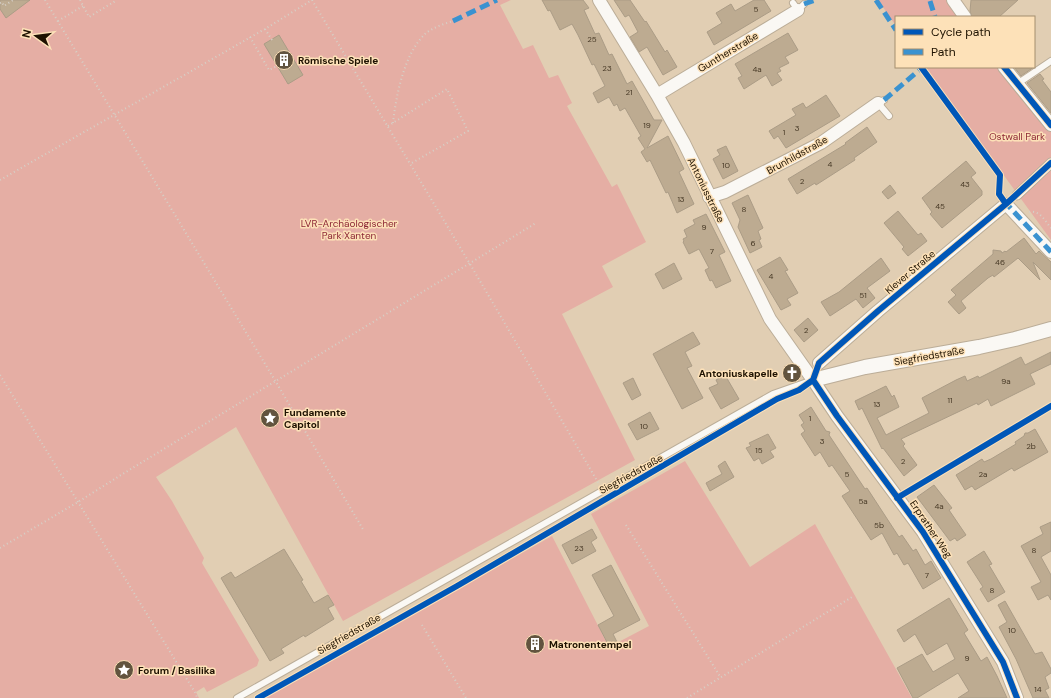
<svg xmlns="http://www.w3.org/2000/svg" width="1051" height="698" viewBox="0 0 1051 698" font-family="'DM Sans',sans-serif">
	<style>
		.green { fill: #e5aea4 }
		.building { fill: #bdab91; stroke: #ab9c86 }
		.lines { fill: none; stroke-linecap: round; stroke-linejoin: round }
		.service-casing { stroke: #bbad98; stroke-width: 8 }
		.pedestrian-casing { stroke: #bbad98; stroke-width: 11 }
		.minor-casing { stroke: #bbad98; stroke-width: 14 }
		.tertiary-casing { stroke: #bbad98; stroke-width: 16 }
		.path { stroke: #d6d0c7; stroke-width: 2; stroke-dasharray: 1 3; stroke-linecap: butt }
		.service { stroke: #faf8f4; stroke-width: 6 }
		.pedestrian { stroke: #faf8f4; stroke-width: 9 }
		.minor { stroke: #faf8f4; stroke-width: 12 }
		.tertiary { stroke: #faf8f4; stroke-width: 14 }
		.quiet { stroke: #3a92d0; stroke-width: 5; stroke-dasharray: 10 5; stroke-linecap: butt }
		.cycleway-casing { stroke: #fde1b8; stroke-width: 8 }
		.cycleway { stroke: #0057b8; stroke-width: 6 }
		.labels { text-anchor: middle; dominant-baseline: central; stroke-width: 3; stroke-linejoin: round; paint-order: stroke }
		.number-label { font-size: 8px; fill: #463825 }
		.street-label { font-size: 10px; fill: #1e1201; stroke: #fde1b8 }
		.poi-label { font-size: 10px; font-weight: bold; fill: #1e1201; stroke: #fde1b8; text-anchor: start }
		.park-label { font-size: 10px; fill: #8d2836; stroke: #fde1b8 }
	</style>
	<rect width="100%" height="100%" fill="#e1ceb3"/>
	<path class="green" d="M0 0H511L500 5 523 49 533 45 549 78 558 75 572 103 567 106 612 187 617 184 646 242 602 266 613 287 562 314 635 460 343 621 236 427 156 477 172 501 204 558 202 563 259 660 257 666 207 692 204 687 196 692 199 698H0Z
		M878 0H953L965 17H896V26Z
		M925 67H1004L1051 125V240Z
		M685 461 750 567 815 524 912 698H266L552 536 609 647 649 626 591 514Z"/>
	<path class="building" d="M0 0H30L6 18 0 9Z
		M542 0H583L589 8 584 10 595 34 599 33 609 55 612 54 627 84 632 81 654 120H662L647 148 668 136 684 169 679 172 694 204 677 213 668 192 666 193 650 160 647 162 641 152 645 149 638 138 641 136 625 108 620 111 617 104 614 106 609 97 598 103 593 93 605 86 594 64 592 65 578 35 572 24 560 30 550 10 548 11Z
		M614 0H630L645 22 646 21 665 52 667 50 677 67 663 75 647 47 639 52 630 37 638 32 629 15 625 17Z
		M754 0H764L771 11 714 45 707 32 722 23 716 13 731 4 735 11Z
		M971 0H1018L999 17H972L970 11Z
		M788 33 798 50 785 57 789 63 779 68 781 71 777 73 782 80 772 86 766 75 744 89 738 78 742 76 735 64Z
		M279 35 303 75 288 84 264 44Z
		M1014 67H1034L1021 76Z
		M1040 74 1044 79 1042 80 1051 92V113L1027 83Z
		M826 95 840 116 786 148 778 136 774 139 769 131 796 115 792 109 803 103 806 108Z
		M867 127 877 142 854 158 855 160 816 185 815 183 797 194 788 179 846 144 845 143Z
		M726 146 738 171 723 179 713 159 720 155 717 150Z
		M966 161 976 173 971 177 982 191V195L942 228 930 214 932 212 922 198Z
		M890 185 896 193 888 199 882 192Z
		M748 195 763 228 758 231 761 239 759 240 762 247 750 253 738 227 740 220 732 203Z
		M898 211 918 235 921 233 927 241 908 256 902 249 904 247 884 223Z
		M706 214 725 252 719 255 731 281 716 288 712 280 710 281 705 270 709 268 699 249 689 254 683 242 684 241 683 239 687 237 684 230 695 224 693 220Z
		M1024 238 1036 254 1039 251 1051 262V280L1033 262 1040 280 1018 258 994 277 993 275 988 278 961 301 966 308 959 314 948 302 956 295 951 290 993 254V250L1001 251 1002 253 1005 251 1006 252Z
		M780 257 788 270 785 271 798 293 787 299 791 305 781 310 757 270Z
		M881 258 890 271 867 288 875 298 863 308 856 299 830 316 821 302 839 292Z
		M674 263 682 279 663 289 655 274Z
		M808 318 818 330 804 342 794 330Z
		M693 332 700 344 685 352 692 366 687 368 703 398 682 409 653 354Z
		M1051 352V364L1030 374 1035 384 991 406 988 399 978 405 977 403 901 439 905 444 903 446 917 465 904 476 883 448 882 449 862 408 859 410 855 401 886 386 892 397 894 395 899 407 877 418 886 435 929 413 922 398 956 380 965 376 967 381 978 376 979 378 1021 357 1025 365Z
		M725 375 739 399 721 409 709 388 718 384 716 380Z
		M633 378 641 395 632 400 623 383Z
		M811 407 826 431 830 432 829 435 865 489 867 488 899 537 902 535 913 551 916 549 925 565 931 561 941 578 923 589 908 563 904 565 897 553 894 555 882 533 871 540 842 496 850 491 832 465 829 467 820 452 815 456 801 434 805 431 801 425 804 423 799 415Z
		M650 412 659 429 637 440 628 424Z
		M1035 429 1048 452 1014 471 1012 468 975 490 972 486 965 490 956 475 982 459 984 462 991 459 1016 444 1015 442 1024 436 1025 433H1028Z
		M768 434 776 448 770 451 774 457 762 464 759 458 754 461 746 448 751 446 749 443Z
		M725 461 734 477 710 491 706 483 722 474 718 466Z
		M934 485 952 508 949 510 966 535 957 541 955 538 950 541 917 497Z
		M1051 522V551L1041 557 1051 575V600L1048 595 1038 600 1031 587 1041 582 1021 546 1043 534 1040 527Z
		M592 529 597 538 591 542 596 551 572 564 562 545Z
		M284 549 303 580 301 581 314 603 328 595 334 605 328 608 334 619 305 637 304 635 281 649 284 653 270 661 221 578 231 572 235 578Z
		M984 551 992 564 989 565 1005 592 988 602 980 589 983 587 967 562Z
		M611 565 640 620 613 634 617 642 609 646 598 625 614 616 592 575Z
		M949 598 968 630 964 633 981 661 987 657 997 676 1007 698H958L969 691 958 673 917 698H913L897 668 922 654 933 672 955 659 947 643 927 655 915 634 904 642 897 630Z
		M1005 601 1035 654 1042 652 1051 669V673L1045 677 1049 688 1045 690 1049 698H1033L1016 659 999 627 1007 622 998 605Z"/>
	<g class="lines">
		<defs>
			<path id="service" d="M793 3 798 10 804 4
				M1017 84 1051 61
				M884 100 878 103 889 116
				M237 698 773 394 813 380"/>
			<path id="pedestrian" d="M1017 195 1051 163"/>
			<path id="minor" d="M599 0 657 95 684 143 770 319 813 380 837 416 923 532 1003 662 1017 698
				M953 0 965 17
				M1004 67 1051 125
				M657 95 798 10
				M709 197 725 192 821 143 878 103
				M819 363 878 311 1006 204 1051 252"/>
			<path id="tertiary" d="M813 380 865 367 979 347 1015 339 1051 329"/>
		</defs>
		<use href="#service" class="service-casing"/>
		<use href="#pedestrian" class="pedestrian-casing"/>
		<use href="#minor" class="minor-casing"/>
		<use href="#tertiary" class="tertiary-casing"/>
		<path class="path" d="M45 0 276 382 364 531
			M80 0 89 17 117 0
			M312 0 470 264 599 484
			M0 3 2 2 4 6 13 0
			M58 21 83 6
			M265 29 272 40
			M250 37 269 70 277 66
			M393 123C396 96 404 54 425 34 432 28 443 24 453 21
			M388 126 447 89 468 131 410 164
			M0 180 265 29 312 0H315
			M1029 212C1040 210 1045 221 1051 228
			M0 375 196 694 197 698
			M626 525 721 678
			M0 548 78 502 121 475 536 223
			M422 625 466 698
			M687 698 852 597"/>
		<use href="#service" class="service"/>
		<use href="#pedestrian" class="pedestrian"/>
		<use href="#minor" class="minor"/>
		<use href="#tertiary" class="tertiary"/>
		<path class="quiet" d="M876 0 896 30
			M930 1 935 17
			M804 4 815 0
			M453 21 497 0
			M884 100 923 67
			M1004 201 1051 252"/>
		<defs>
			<path id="cycleway" d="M921 67 1000 175 999 194 1006 204
				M1004 67 1051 125
				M813 380 837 416 923 532 1003 662 1017 698
				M897 498 1051 406
				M258 698 457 586 777 399 799 390 813 380 819 363 878 311 1006 204 1051 163"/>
		</defs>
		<use href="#cycleway" class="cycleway-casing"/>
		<use href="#cycleway" class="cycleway"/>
	</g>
	<defs>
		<symbol id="building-disc" viewBox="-11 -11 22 22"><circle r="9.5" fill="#62543f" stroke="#fde1b8"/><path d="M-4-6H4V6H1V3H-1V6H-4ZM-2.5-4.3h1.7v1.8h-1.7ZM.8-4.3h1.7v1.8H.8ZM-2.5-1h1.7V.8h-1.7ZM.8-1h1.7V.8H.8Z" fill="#fff"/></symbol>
		<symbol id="church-disc" viewBox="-11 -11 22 22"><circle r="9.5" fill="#62543f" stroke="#fde1b8"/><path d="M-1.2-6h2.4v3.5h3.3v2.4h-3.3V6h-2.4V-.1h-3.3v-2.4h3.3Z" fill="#fff"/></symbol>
		<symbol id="sight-disc" viewBox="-11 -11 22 22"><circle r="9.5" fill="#62543f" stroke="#fde1b8"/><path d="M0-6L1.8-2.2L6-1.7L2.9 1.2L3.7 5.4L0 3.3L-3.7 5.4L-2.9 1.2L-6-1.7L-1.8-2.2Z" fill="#fff"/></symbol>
	</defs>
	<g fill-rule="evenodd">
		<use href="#building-disc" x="273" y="49" width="22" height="22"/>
		<use href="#church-disc" x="781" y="362" width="22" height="22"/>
		<use href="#sight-disc" x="259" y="407" width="22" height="22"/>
		<use href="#building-disc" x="524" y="633" width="22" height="22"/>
		<use href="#sight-disc" x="113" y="659" width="22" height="22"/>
	</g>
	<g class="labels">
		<g class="number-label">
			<text x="756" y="9">5</text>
			<text x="592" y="39">25</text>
			<text x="607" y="68">23</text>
			<text x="757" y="69">4a</text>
			<text x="629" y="92">21</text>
			<text x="647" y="125">19</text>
			<text x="797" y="128">3</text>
			<text x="784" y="132">1</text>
			<text x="830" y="164">4</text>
			<text x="726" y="165">10</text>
			<text x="802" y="181">2</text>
			<text x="965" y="184">43</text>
			<text x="681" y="199">13</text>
			<text x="940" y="206">45</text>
			<text x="744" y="209">8</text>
			<text x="704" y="227">9</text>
			<text x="753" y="243">6</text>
			<text x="712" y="251">7</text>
			<text x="1000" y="262">46</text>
			<text x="771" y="276">4</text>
			<text x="863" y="295">51</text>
			<text x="806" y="330">2</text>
			<text x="1006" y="381">9a</text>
			<text x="950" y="400">11</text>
			<text x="877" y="404">13</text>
			<text x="810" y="418">1</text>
			<text x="644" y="426">10</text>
			<text x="822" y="441">3</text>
			<text x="1031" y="446">2b</text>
			<text x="759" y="450">15</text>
			<text x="903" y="461">2</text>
			<text x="847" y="474">5</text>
			<text x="983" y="474">2a</text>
			<text x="863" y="501">5a</text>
			<text x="939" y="506">4a</text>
			<text x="879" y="525">5b</text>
			<text x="579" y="548">23</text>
			<text x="1034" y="550">8</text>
			<text x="927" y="575">7</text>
			<text x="992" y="590">8</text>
			<text x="1012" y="630">10</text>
			<text x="967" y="658">9</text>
			<text x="1038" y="689">14</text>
		</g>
		<g class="street-label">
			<text transform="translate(728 52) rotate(-31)">Guntherstraße</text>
			<text transform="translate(797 155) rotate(-29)">Brunhildstraße</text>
			<text transform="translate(706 190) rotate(64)">Antoniusstraße</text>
			<text transform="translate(910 272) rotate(-40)">Klever Straße</text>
			<text transform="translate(929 356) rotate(-10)">Siegfriedstraße</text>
			<text transform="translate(631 474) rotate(-29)">Siegfriedstraße</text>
			<text transform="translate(931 529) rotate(56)">Erprather Weg</text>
			<text transform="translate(349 634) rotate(-30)">Siegfriedstraße</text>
		</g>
		<g class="poi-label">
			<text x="298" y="60">Römische Spiele</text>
			<text x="778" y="373" text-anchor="end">Antoniuskapelle</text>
			<text x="284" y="412">Fundamente<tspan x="284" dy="12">Capitol</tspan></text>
			<text x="549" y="644">Matronentempel</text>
			<text x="138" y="670">Forum / Basilika</text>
		</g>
		<g class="park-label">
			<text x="1017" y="136">Ostwall Park</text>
			<text x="349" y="223">LVR-Archäologischer<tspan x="349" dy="12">Park Xanten</tspan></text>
		</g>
	</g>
	<rect x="895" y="16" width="140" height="52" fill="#fde1b8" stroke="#a48e6f"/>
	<rect x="903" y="29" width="20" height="6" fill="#0057b8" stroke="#a48e6f"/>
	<text x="931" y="36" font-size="12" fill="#1e1201">Cycle path</text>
	<rect x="903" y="49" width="20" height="6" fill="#3a92d0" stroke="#a48e6f"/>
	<text x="931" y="56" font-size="12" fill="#1e1201">Path</text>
	<g transform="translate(36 36) rotate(284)" stroke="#fde1b8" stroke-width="3" paint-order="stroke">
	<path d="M0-3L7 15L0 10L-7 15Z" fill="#1e1201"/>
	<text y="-6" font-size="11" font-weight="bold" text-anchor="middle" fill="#1e1201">N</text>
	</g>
</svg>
